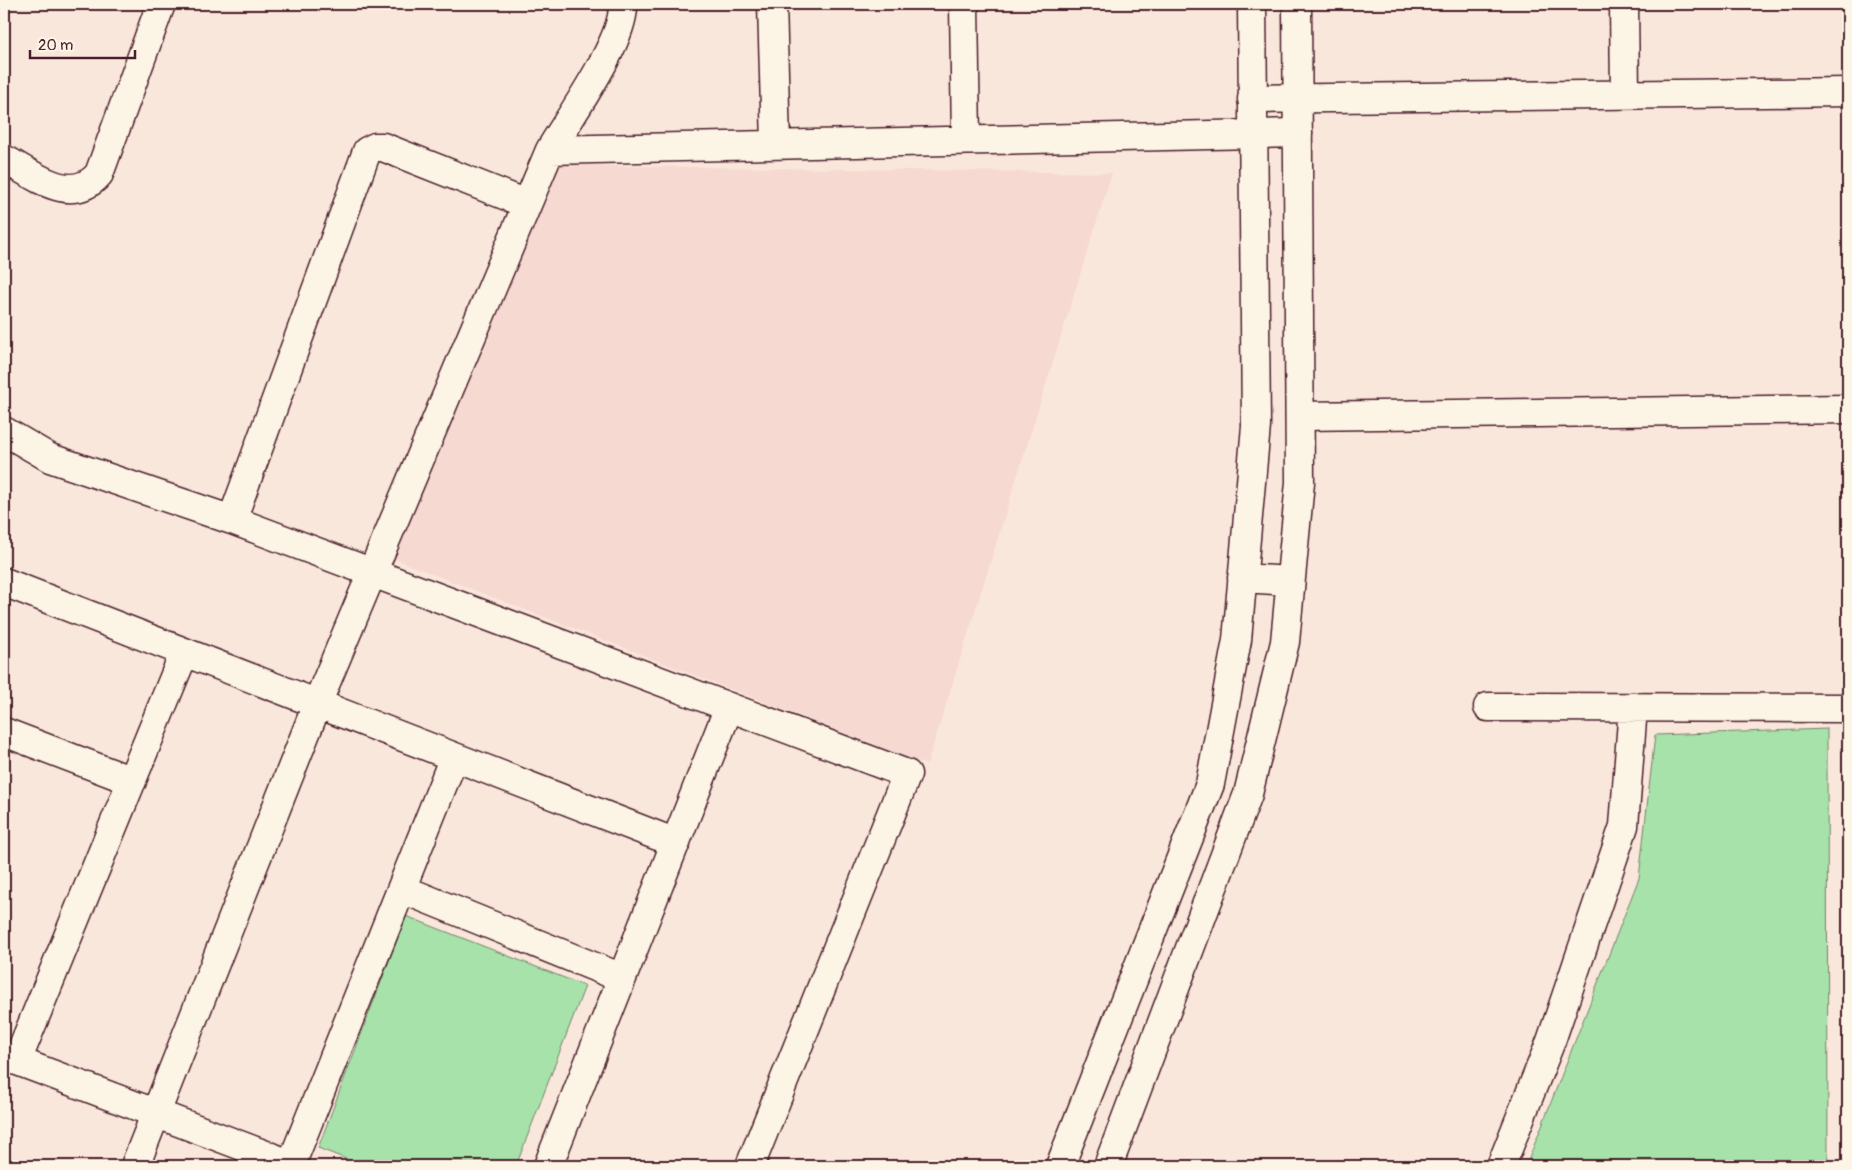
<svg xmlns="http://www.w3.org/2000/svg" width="1852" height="1170" viewBox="0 0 1852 1170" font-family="Pangolin,sans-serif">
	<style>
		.built { fill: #f6d9d1 }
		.green { fill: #a6e2a9; stroke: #78806a }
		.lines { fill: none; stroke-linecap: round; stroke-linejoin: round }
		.street-casing { stroke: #4a1f2b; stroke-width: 31 }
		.secondary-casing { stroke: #4a1f2b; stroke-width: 31 }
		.street { stroke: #fcf5e5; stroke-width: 28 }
		.secondary { stroke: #fcf5e5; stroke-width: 28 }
	</style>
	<rect width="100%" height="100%" fill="#fae7db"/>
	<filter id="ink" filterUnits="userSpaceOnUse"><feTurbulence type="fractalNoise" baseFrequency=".02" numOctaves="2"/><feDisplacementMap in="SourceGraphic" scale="10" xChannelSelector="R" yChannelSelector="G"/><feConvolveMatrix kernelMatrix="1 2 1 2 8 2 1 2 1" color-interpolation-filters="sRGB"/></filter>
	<g filter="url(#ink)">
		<path class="built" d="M557 165 1112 173 927 765 394 559Z"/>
		<path class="green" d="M1827 729 1828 1166H1526L1639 878 1655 735Z
			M406 916 585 986 516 1166H364L318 1148Z"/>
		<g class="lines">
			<defs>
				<path id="street" d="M772 4 776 144
					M964 4 966 140
					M1624 4 1625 94
					M1252 99 1848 92
					M550 150C570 116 625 40 623 4
					M4 159C33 174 71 207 99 174L161 4
					M1300 416 1848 409
					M4 431 50 458 232 520 907 774 750 1166
					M232 520 367 151 375 147H383L527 204
					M4 582 676 843
					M1488 707 1848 708
					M4 732 132 781
					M402 889 622 978
					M4 1056 295 1166
					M17 1061 184 653
					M291 1165 454 757
					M135 1166 324 687 550 150 1298 133
					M548 1166 729 707
					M1501 1166 1551 1041 1624 826 1633 707"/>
				<path id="secondary" d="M1242 578 1290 581
					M1060 1166 1210 784 1237 640 1256 426 1252 4
					M1108 1166 1248 794 1285 642 1300 482 1297 4"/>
			</defs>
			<use href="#street" class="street-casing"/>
			<use href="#secondary" class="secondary-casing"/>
			<use href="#street" class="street"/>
			<use href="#secondary" class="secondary"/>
		</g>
	</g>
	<rect width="1852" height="1170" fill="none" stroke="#fcf5e5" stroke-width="20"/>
	<rect x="10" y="10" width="1832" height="1150" fill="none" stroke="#4a1f2b" stroke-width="2" filter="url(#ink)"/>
	<path d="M30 50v8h105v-8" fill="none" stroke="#4a1f2b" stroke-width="2.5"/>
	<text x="38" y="50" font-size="15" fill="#4a1f2b" stroke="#fcf5e5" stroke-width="4" paint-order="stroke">20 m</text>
</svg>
